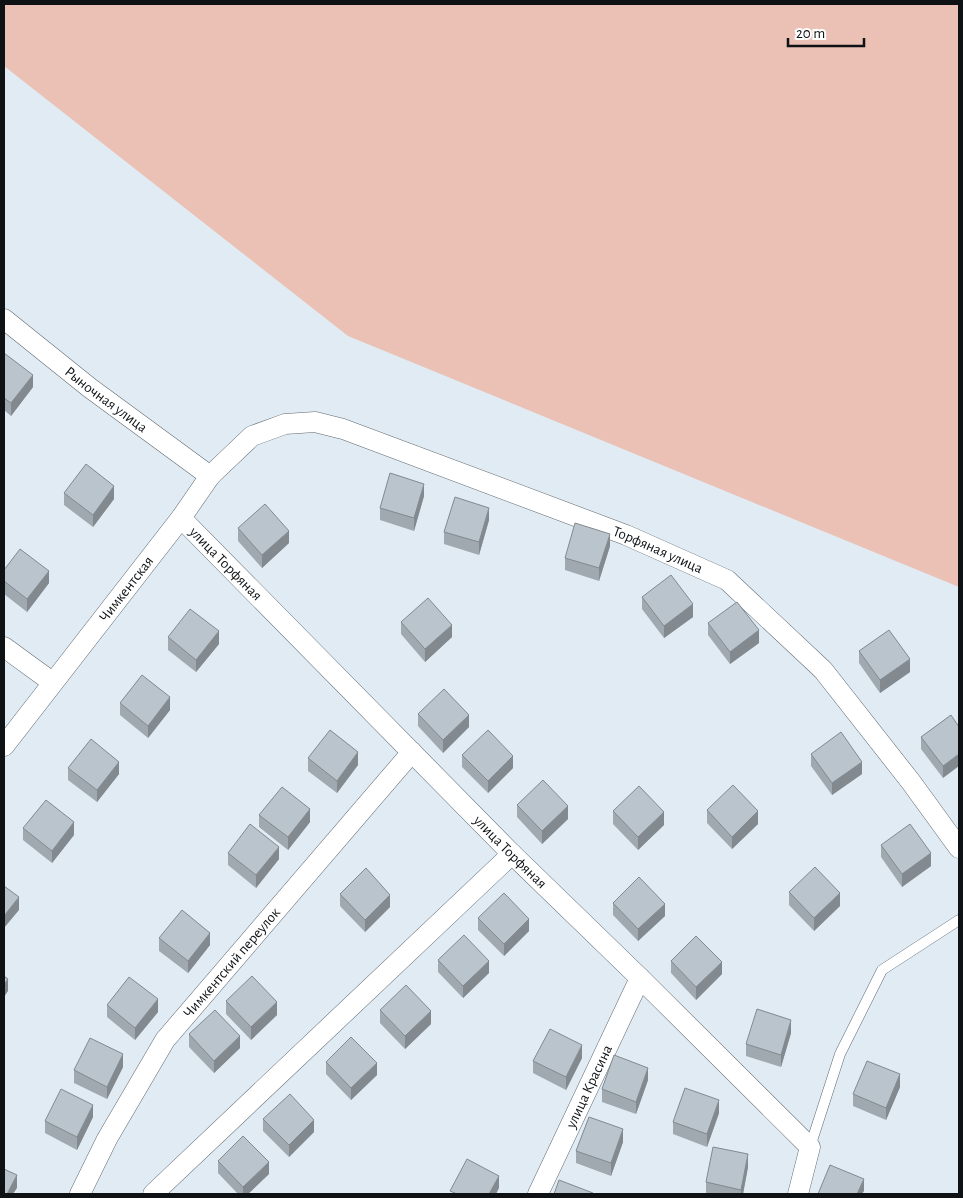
<svg xmlns="http://www.w3.org/2000/svg" width="963" height="1198" viewBox="0 0 963 1198" font-family="'Alegreya Sans',sans-serif">
	<style>
		.green { fill: #ebc1b5 }
		.lines { fill: none; stroke-linecap: round; stroke-linejoin: round }
		.service-casing { stroke: #606a71; stroke-width: 11 }
		.minor-casing { stroke: #606a71; stroke-width: 21 }
		.service { stroke: #fff; stroke-width: 10 }
		.minor { stroke: #fff; stroke-width: 20 }
		.wall { fill: #9fa9af }
		.shaded-wall { fill: #82898f }
		.building { fill: #b9c4cc; stroke: #82898f }
		.labels { text-anchor: middle; dominant-baseline: central; stroke-width: 4; stroke-linejoin: round; paint-order: stroke }
		.street-label { font-size: 15px; fill: #0f1215; stroke: #fff }
	</style>
	<rect width="100%" height="100%" fill="#e0ebf4"/>
	<path class="green" d="M4 4H959V587L348 336 4 66Z"/>
	<g class="lines">
		<defs>
			<path id="service" d="M810 1147 840 1054 882 970 959 920"/>
			<g id="minor">
				<path id="s1" d="M4 319 90 388 210 476"/>
				<path id="s2" d="M181 518 512 854 640 978 810 1147 798 1194"/>
				<path d="M4 647 52 682"/>
				<path id="s3" d="M4 746 181 518 210 476 252 436 285 424 315 422 343 429 626 535 727 580 823 670 911 782 959 848"/>
				<path id="s4" d="M80 1194 107 1139 165 1040 412 752"/>
				<path d="M153 1194 512 854"/>
				<path id="s5" d="M538 1194 640 978"/>
			</g>
		</defs>
		<use href="#service" class="service-casing"/>
		<use href="#minor" class="minor-casing"/>
		<use href="#service" class="service"/>
		<use href="#minor" class="minor"/>
	</g>
	<path class="wall" d="M4 353 33 387 11 416 4 410Z
		M64 493 114 499 93 527 64 505Z
		M424 496 414 531 380 520V508Z
		M489 520 479 555 444 544V532Z
		M238 528 289 543 262 568 238 541Z
		M610 546 599 581 565 570V558Z
		M4 570 49 583 27 612 4 594Z
		M642 597 693 617 664 638 642 609Z
		M401 622 452 637 425 662 401 634Z
		M708 623 759 643 730 664 708 635Z
		M168 637 219 644 196 672 168 650Z
		M859 651 910 672 880 693 859 663Z
		M120 703 170 710 148 738 120 715Z
		M418 714 469 727 443 753 418 726Z
		M951 715 943 778 921 749V737Z
		M811 754 862 774 832 795 811 766Z
		M462 755 513 768 488 793 462 767Z
		M308 758 358 765 337 793 308 771Z
		M68 768 119 774 97 802 68 780Z
		M517 805 568 819 542 844 517 817Z
		M707 810 758 824 732 849 707 823Z
		M613 811 664 825 638 850 613 824Z
		M259 815 310 822 288 850 259 827Z
		M23 828 74 835 52 863 23 840Z
		M881 845 931 866 902 887 881 857Z
		M228 853 279 859 256 888 228 865Z
		M789 892 840 906 814 931 789 905Z
		M340 894 390 907 365 932 340 906Z
		M613 903 665 916 638 941 613 915Z
		M478 918 529 931 504 956 478 930Z
		M159 938 210 945 188 973 159 951Z
		M438 960 489 973 463 998 438 972Z
		M671 961 722 974 696 1000 671 973Z
		M226 1001 277 1015 251 1040 226 1014Z
		M107 1005 158 1012 135 1040 107 1017Z
		M380 1010 431 1024 405 1049 380 1023Z
		M791 1033 781 1067 746 1056V1044Z
		M189 1034 240 1048 214 1073 189 1047Z
		M582 1058 566 1090 533 1073V1061Z
		M326 1062 377 1075 351 1100 326 1074Z
		M123 1067 107 1099 74 1083V1070Z
		M648 1080 636 1114 602 1102V1089Z
		M900 1087 886 1120 853 1106V1094Z
		M719 1113 707 1147 673 1134V1122Z
		M93 1117 77 1150 45 1133V1121Z
		M263 1119 314 1132 289 1157 263 1131Z
		M623 1142 611 1176 576 1163V1151Z
		M218 1161 269 1174 248 1194H238L218 1173Z
		M748 1167 743 1194H706V1182Z"/>
	<path class="shaded-wall" d="M33 375V387L11 416V403Z
		M424 484V496L414 531V518Z
		M114 486V499L93 527V515Z
		M489 508V520L479 555V542Z
		M289 531V543L262 568V555Z
		M610 534V546L599 581V568Z
		M49 571V583L27 612V599Z
		M693 604V617L664 638V626Z
		M452 625V637L425 662V649Z
		M759 630V643L730 664V652Z
		M219 631V644L196 672V660Z
		M910 659V672L880 693V680Z
		M170 697V710L148 738V726Z
		M469 715V727L443 753V740Z
		M358 752V765L337 793V781Z
		M959 754V766L943 778V766Z
		M513 756V768L488 793V781Z
		M119 762V774L97 802V790Z
		M862 762V774L832 795V783Z
		M568 806V819L542 844V831Z
		M310 809V822L288 850V837Z
		M758 811V824L732 849V837Z
		M664 812V825L638 850V837Z
		M74 822V835L52 863V851Z
		M279 847V859L256 888V875Z
		M931 853V866L902 887V874Z
		M840 893V906L814 931V918Z
		M390 895V907L365 932V920Z
		M19 897V910L4 928V916Z
		M665 904V916L638 941V929Z
		M529 919V931L504 956V944Z
		M210 933V945L188 973V961Z
		M489 961V973L463 998V986Z
		M722 962V974L696 1000V987Z
		M8 979V991L4 997V985Z
		M158 999V1012L135 1040V1028Z
		M277 1002V1015L251 1040V1027Z
		M431 1011V1024L405 1049V1036Z
		M791 1020V1033L781 1067V1055Z
		M240 1036V1048L214 1073V1061Z
		M582 1045V1058L566 1090V1077Z
		M123 1054V1067L107 1099V1087Z
		M377 1063V1075L351 1100V1088Z
		M648 1068V1080L636 1114V1102Z
		M900 1074V1087L886 1120V1108Z
		M719 1100V1113L707 1147V1134Z
		M93 1105V1117L77 1150V1137Z
		M314 1120V1132L289 1157V1145Z
		M623 1129V1142L611 1176V1163Z
		M748 1154V1167L743 1194H741V1190Z
		M269 1162V1174L248 1194H243V1187Z
		M17 1175V1188L13 1194H7Z
		M499 1176V1188L496 1194H489Z
		M864 1179V1191L862 1194H857Z"/>
	<path class="building" d="M4 353 33 375 11 403 4 398Z
		M86 464 114 486 93 515 64 493Z
		M390 473 424 484 414 518 380 508Z
		M455 497 489 508 479 542 444 532Z
		M265 504 289 531 262 555 238 528Z
		M575 523 610 534 599 568 565 558Z
		M20 549 49 571 27 599 4 581V570Z
		M671 575 693 604 664 626 642 597Z
		M428 598 452 625 425 649 401 622Z
		M737 602 759 630 730 652 708 623Z
		M190 609 219 631 196 660 168 637Z
		M889 630 910 659 880 680 859 651Z
		M142 675 170 697 148 726 120 703Z
		M444 689 469 715 443 740 418 714Z
		M951 715 959 727V754L943 766 921 737Z
		M330 730 358 752 337 781 308 758Z
		M488 730 513 756 488 781 462 755Z
		M841 732 862 762 832 783 811 754Z
		M91 739 119 762 97 790 68 768Z
		M543 780 568 806 542 831 517 805Z
		M733 785 758 811 732 837 707 810Z
		M639 786 664 812 638 837 613 811Z
		M282 787 310 809 288 837 259 815Z
		M46 800 74 822 52 851 23 828Z
		M250 824 279 847 256 875 228 853Z
		M910 824 931 853 902 874 881 845Z
		M815 867 840 893 814 918 789 892Z
		M366 868 390 895 365 920 340 894Z
		M639 877 665 904 638 929 613 903Z
		M4 886 19 897 4 916Z
		M504 893 529 919 504 944 478 918Z
		M182 910 210 933 188 961 159 938Z
		M464 935 489 961 463 986 438 960Z
		M696 936 722 962 696 987 671 961Z
		M4 976 8 979 4 985Z
		M252 976 277 1002 251 1027 226 1001Z
		M129 977 158 999 135 1028 107 1005Z
		M406 985 431 1011 405 1036 380 1010Z
		M757 1009 791 1020 781 1055 746 1044Z
		M215 1010 240 1036 214 1061 189 1034Z
		M550 1029 582 1045 566 1077 533 1061Z
		M351 1037 377 1063 351 1088 326 1062Z
		M90 1038 123 1054 107 1087 74 1070Z
		M614 1055 648 1068 636 1102 602 1089Z
		M867 1061 900 1074 886 1108 853 1094Z
		M685 1088 719 1100 707 1134 673 1122Z
		M61 1089 93 1105 77 1137 45 1121Z
		M290 1094 314 1120 289 1145 263 1119Z
		M589 1117 623 1129 611 1163 576 1151Z
		M243 1136 269 1162 243 1187 218 1161Z
		M713 1147 748 1154 741 1190 706 1182Z
		M467 1159 499 1176 489 1194H457L450 1191Z
		M830 1165 864 1179 857 1194H818Z
		M4 1169 17 1175 7 1194H4Z
		M559 1180 593 1193V1194H554Z"/>
	<g class="labels">
		<g class="street-label">
			<text stroke="none"><textPath href="#s1" startOffset="130">Рыночная улица</textPath></text>
			<text stroke="none"><textPath href="#s3" startOffset="829">Торфяная улица</textPath></text>
			<text stroke="none"><textPath href="#s2" startOffset="64">улица Торфяная</textPath></text>
			<text stroke="none"><textPath href="#s3" startOffset="199">Чимкентская</textPath></text>
			<text stroke="none"><textPath href="#s2" startOffset="469">улица Торфяная</textPath></text>
			<text stroke="none"><textPath href="#s4" startOffset="278">Чимкентский переулок</textPath></text>
			<text stroke="none"><textPath href="#s5" startOffset="119">улица Красина</textPath></text>
		</g>
	</g>
	<rect width="963" height="1198" fill="none" stroke="#0f1215" stroke-width="10"/>
	<path d="M788 38v8h76v-8" fill="none" stroke="#0f1215" stroke-width="2.5"/>
	<text x="796" y="38" font-size="15" fill="#0f1215" stroke="#ffffff" stroke-width="4" paint-order="stroke">20 m</text>
</svg>
